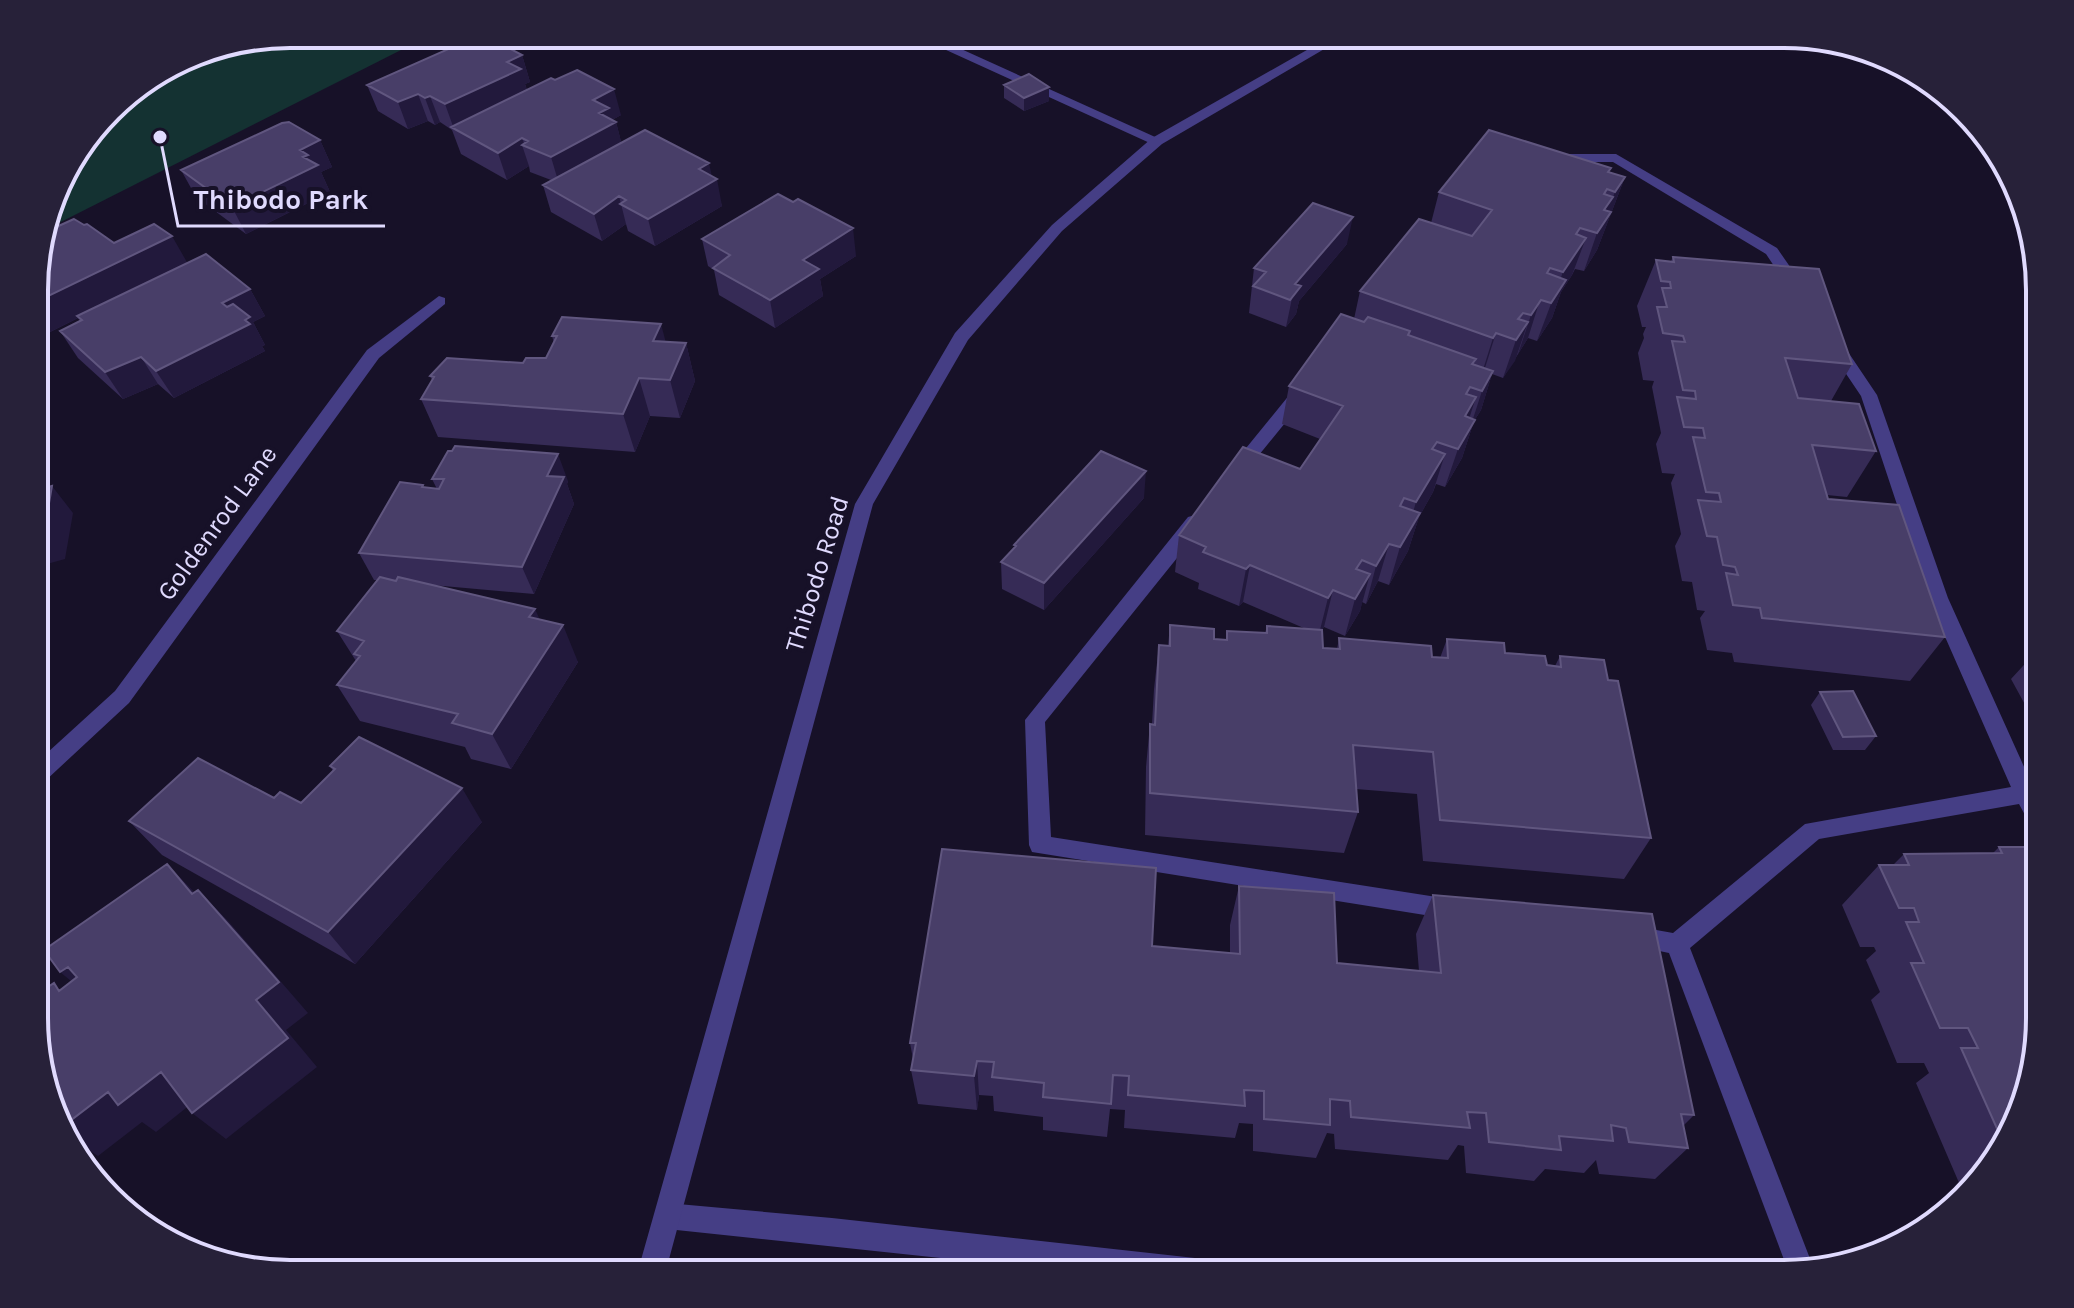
<svg xmlns="http://www.w3.org/2000/svg" width="2074" height="1308" viewBox="0 0 2074 1308" font-family="Karla,sans-serif">
	<style>
		.green { fill: #143232 }
		.lines { fill: none; stroke-linecap: round; stroke-linejoin: round }
		.service { fill: #453e85; fill-rule: evenodd }
		.minor { fill: #453e85; fill-rule: evenodd }
		.tertiary { fill: #453e85; fill-rule: evenodd }
		.wall { fill: #362b56 }
		.shaded-wall { fill: #22193c }
		.building { fill: #483e68; stroke: #60567f; stroke-width: 2 }
		.labels { text-anchor: middle; dominant-baseline: central; stroke-width: 8; stroke-linejoin: round; paint-order: stroke }
		.street-label { font-size: 26px; fill: #e0dafe; stroke: #171128 }
		.rim { fill: none; stroke: #e0dafe; stroke-width: 4 }
		.leader { fill: none; stroke: #e0dafe; stroke-width: 3 }
		.callout-dot { fill: #e0dafe; stroke: #171128; stroke-width: 3 }
		.callout-label { font-size: 28px; text-anchor: middle; font-weight: bold; fill: #e0dafe; stroke: #171128; stroke-width: 8; stroke-linejoin: round; paint-order: stroke }
	</style>
	<rect width="100%" height="100%" fill="#171128"/>
	<path class="green" d="M290 34H394L407 47 45 230 61 177 121 98 193 53Z"/>
	<g class="lines">
		<path class="service" d="M1616 154 1777 248 1804 287 1802 290H1790L1766 254 1613 162H1554L1547 158 1554 154Z
			M1836 342 1842 343 1877 395 1948 598 2039 800V828L2031 826 2019 804 1819 839 1690 948 1814 1269 1789 1273 1669 953 1626 944 1622 937 1626 930 1634 926 1673 933 1805 824 2011 787 1928 598 1861 396 1828 347Z
			M1301 386 1307 388 1309 392 1307 396 1241 477H1229L1226 473 1229 469 1295 388Z
			M1195 515 1204 522 1202 527 1045 722 1051 837 1456 900 1464 903 1468 910 1464 917 1456 920 1032 852 1029 845 1025 720 1188 517Z
			M667 1203 832 1218 1213 1260 1223 1264 1227 1274H1090L667 1229 658 1225 654 1216 658 1207Z"/>
		<path class="minor" d="M911 34H928L1164 141 1152 144Z
			M439 296 445 298V304L379 358 129 703 44 782 36 785V763L115 691 367 350Z"/>
		<path class="tertiary" d="M1335 34H1350L1162 144 1062 231 968 340 873 504 665 1274H637L855 504 955 333 1052 225 1152 138Z"/>
	</g>
	<path class="wall" d="M522 55 530 82 525 84 527 90 621 115 612 120 616 122 621 142 712 176 722 206 655 246 628 231 626 224 602 241 551 212 543 185 551 180 530 172 529 166 507 180 461 154 452 130 440 122 435 125 428 121 408 129 378 111 367 85Z
		M1004 85 1049 87V101L1024 111 1004 98Z
		M320 140 332 167 321 172 330 192 246 234 196 197 181 170Z
		M1611 168 1609 172 1625 177 1597 250 1584 271 1575 269 1572 275 1561 292 1552 318 1537 341 1528 338 1503 378 1492 374 1481 410 1474 421 1462 458 1445 487 1436 484 1433 492 1419 517 1408 551 1389 585 1378 581 1366 604 1362 602 1360 611 1345 636 1324 627 1321 630 1323 648 1337 649 1339 638 1440 658 1447 639 1505 653 1547 665 1555 666 1560 656 1608 680 1651 838 1624 879 1423 861 1417 794 1356 789 1358 812 1344 853 1145 835 1146 767 1150 724H1152L1154 689 1159 645 1168 646 1170 625 1214 639 1226 640 1227 631 1265 633 1267 626 1306 629 1243 602 1239 606 1198 589 1199 583 1175 572 1179 535 1300 469 1320 439 1282 424 1289 386 1354 319 1360 291 1431 223 1439 192Z
		M702 239 856 256 820 279 823 296 775 328 719 295 714 270 708 266Z
		M114 243 188 263 250 289 265 316 253 322 265 345 262 346 265 351 174 398 158 384 123 399 78 358 60 331 80 321 78 318 44 335 36 328V257Z
		M1347 244 1299 301 1296 314 1286 327 1249 313 1254 268Z
		M1673 257 1852 364 1831 401 1876 451 1847 497 1827 495 1828 499 1945 637 1910 681 1734 662 1732 653 1707 650 1700 618 1705 611 1697 610 1692 582 1682 581 1675 546 1681 534 1671 483 1675 474 1662 473 1656 444 1661 433 1652 387 1654 381 1643 380 1638 353 1644 338 1643 334 1646 327H1642L1637 306 1656 260 1671 261Z
		M552 336 686 343 695 381 680 418 650 416 635 452 438 437 421 399 432 380 430 376 546 358 554 343Z
		M432 479 568 481 567 484 574 504 534 594 432 585 540 620 578 662 511 769 471 759 465 747 360 721 337 685 356 661 337 631 377 580H374L359 553 423 485 424 488 437 489Z
		M1144 498 1044 610 1002 589 1001 562 1014 549V545Z
		M2035 653H2039V730L2011 679Z
		M1820 692 1876 736 1865 750H1833L1811 705Z
		M330 766 482 822 355 964 162 855 129 821 274 798 301 803 333 771Z
		M1999 847H2039V1034L1997 1160 1963 1192 1916 1083 1929 1073 1924 1063H1897L1871 1000 1880 992 1866 960 1876 951 1874 947H1860L1842 905 1879 865H1893L1904 854 1993 853Z
		M1239 886 1337 963 1419 971 1416 934 1433 895 1694 1115 1683 1126 1688 1148 1655 1179 1599 1174 1596 1160 1584 1173 1545 1169 1534 1181 1466 1173 1464 1146 1458 1145 1448 1160 1335 1149 1334 1134 1327 1133 1316 1158 1253 1151V1124L1239 1123 1235 1138 1124 1128 1125 1110 1110 1109 1107 1137 1043 1130V1117L994 1111 993 1096 979 1095 977 1110 918 1104 911 1070 913 1059 910 1043 1152 946 1230 954V925Z"/>
	<path class="shaded-wall" d="M522 55 530 82 525 84 529 96 454 129 445 104 507 62Z
		M1049 87V101L1024 111V98Z
		M614 89 621 115 612 120 616 122 623 149 559 184 551 157 593 100Z
		M418 94 428 121 408 129 398 102Z
		M430 96 440 122 435 125 425 98Z
		M522 138 525 146 522 145 529 166 507 180 498 153Z
		M320 140 332 167 321 172 330 192 246 234 232 207 300 150Z
		M709 163 713 181 717 179 722 206 655 246 648 219 699 169Z
		M1625 177 1597 250 1584 271 1597 233 1604 210 1613 197 1602 226 1615 192Z
		M619 196 626 224 602 241 594 214Z
		M1353 217 1347 244 1299 301 1296 314 1286 327 1295 284Z
		M853 228 856 256 820 279 823 296 775 328 770 300 803 260Z
		M172 236 188 264 77 316 78 318 44 335 36 324V302Z
		M1586 238 1572 275 1561 292 1552 318 1537 341 1563 272Z
		M1550 268 1528 338 1518 354 1531 315 1547 273Z
		M250 289 265 316 253 322 265 345 262 346 265 351 174 398 156 371 222 303Z
		M1528 322 1515 361 1503 378 1516 340Z
		M661 324 671 362 653 341Z
		M1496 333 1484 371 1481 376 1493 338Z
		M686 343 695 381 680 418 670 380Z
		M141 357 158 384 123 399 105 372Z
		M1493 371 1481 410 1474 421 1462 458 1445 487 1458 449 1470 428 1482 391Z
		M639 378 650 416 635 452 623 414Z
		M1476 397 1464 435 1465 416Z
		M558 454 568 481 567 484 574 504 534 594 522 567 547 476Z
		M1445 454 1433 492 1419 517 1408 551 1389 585 1400 547 1406 537 1416 502Z
		M1146 471 1144 498 1044 610V583Z
		M42 483 51 494 52 486 73 513 65 559 36 567V534Z
		M1389 544 1378 581 1366 604 1376 566Z
		M1250 565 1243 602 1239 606 1246 569Z
		M1370 574 1360 611 1345 636 1355 599Z
		M1333 590 1324 627 1319 634 1328 598Z
		M535 609 551 644 563 625 578 662 511 769 492 734 529 617Z
		M462 788 482 822 355 964 328 932Z
		M167 864 199 897 192 894Z
		M198 890 229 922 308 1013 286 1030 317 1067 226 1139 192 1113 256 1000Z
		M68 967 98 1003 60 972Z
		M977 1061 979 1095 977 1110 974 1076Z
		M161 1072 196 1100 156 1132 142 1122 98 1156 64 1134 62 1127 108 1092Z"/>
	<path class="building" d="M482 34 522 55 507 62 521 69 445 104 430 96 425 98 418 94 398 102 367 85Z
		M577 70 614 89 593 100 609 108 599 113 616 122 551 157 522 145 528 141 522 138 498 153 451 127 551 78 555 80Z
		M1029 74 1049 87 1024 98 1004 85Z
		M289 122 320 140 300 150 308 155 303 157 318 165 232 207 181 170 282 123Z
		M645 130 709 163 699 169 717 179 648 219 620 204 626 200 619 196 594 214 543 185Z
		M1489 130 1611 168 1608 172 1625 177 1615 192 1607 189 1604 194 1613 197 1604 210 1611 212 1597 233 1580 228 1576 234 1586 238 1563 272 1550 268 1547 273 1566 280 1551 303 1541 300 1531 315 1523 313 1518 319 1528 322 1516 340 1496 333 1493 338 1360 291 1419 219 1472 236 1492 210 1439 192Z
		M778 194 793 202 798 199 853 228 803 260 819 269 770 300 713 268 730 255 702 239Z
		M1313 203 1353 217 1295 284 1301 286 1290 300 1253 286 1266 272 1254 268Z
		M74 219 84 225 87 224 114 243 154 224 172 236 36 302V257L43 233Z
		M206 254 250 289 222 303 227 307 233 304 250 317 245 320 250 324 156 371 141 357 105 372 60 331 82 320 77 316Z
		M1673 257 1819 269 1852 364 1785 358 1798 398 1859 404 1876 451 1812 445 1828 499 1899 505 1945 637 1762 618 1760 608 1733 605 1726 573 1738 575 1735 567 1723 565 1717 537 1707 536 1698 500 1721 502 1719 493 1706 492 1693 437 1705 438 1703 428 1684 427 1677 397 1696 399 1695 391 1683 390 1672 341 1685 342 1683 336 1663 333 1657 307H1667L1662 288H1671L1670 282 1661 281 1656 260 1674 262Z
		M1341 314 1364 322 1368 317 1410 331 1408 335 1476 359 1472 364 1493 371 1482 391 1470 387 1466 394 1476 397 1465 416 1475 420 1458 449 1437 442 1432 449 1445 454 1416 502 1404 498 1400 506 1420 513 1400 547 1389 544 1376 566 1362 560 1356 569 1370 574 1355 599 1333 590 1328 598 1250 565 1246 569 1203 552 1206 547 1179 535 1243 447 1300 469 1343 406 1289 386Z
		M562 317 661 324 653 341 686 343 670 380 639 378 623 414 421 399 434 377 430 376 447 358 523 363 526 358H546L557 336H552Z
		M455 446 558 454 547 476 564 477 522 567 359 553 400 482 423 485 422 487 439 489 444 479H432L448 451H452Z
		M1101 451 1146 471 1044 583 1001 562 1016 546 1014 545Z
		M42 483 41 489 52 486 44 532 36 534V484Z
		M380 577 396 581 398 577 535 609 529 617 563 625 492 734 452 723 458 714 337 685 360 656 354 654 364 641 337 631Z
		M1170 625 1214 629V639L1227 640V631L1267 633V626L1322 630 1323 648 1340 649 1339 638 1431 646 1432 657 1448 658 1447 639 1504 643 1505 653 1545 656 1547 665 1561 667 1560 656 1604 660 1608 680 1618 681 1651 838 1440 820 1433 752 1353 745 1358 812 1150 793V724L1155 725 1159 645 1170 646Z
		M2035 653H2039V661Z
		M1853 691 1876 736 1843 737 1820 692Z
		M359 737 462 788 328 932 129 821 198 758 274 798 280 792 301 803 335 769 330 766Z
		M1999 847H2039V1034L2003 1142 1961 1048H1978L1968 1028H1940L1911 963H1924L1906 922H1919L1914 908H1899L1879 865H1909L1904 854 2002 853Z
		M942 849 1156 868 1152 946 1240 954 1239 886 1334 893 1337 963 1441 973 1433 895 1652 914 1694 1115 1681 1114 1688 1148 1629 1142 1626 1128 1611 1125 1613 1141 1559 1136 1561 1150 1489 1142 1486 1113 1467 1112 1470 1128 1351 1117 1350 1101 1330 1099V1125L1264 1119V1091L1244 1090 1245 1106 1128 1095 1129 1076 1113 1075 1111 1104 1043 1097 1044 1083 992 1077 994 1062 977 1061 974 1076 911 1070 916 1043H910Z
		M167 864 192 894 198 890 279 982 256 1000 288 1038 192 1113 161 1072 118 1105 108 1092 62 1127 36 1051V995L54 983 59 991 77 977 68 967 60 972 44 950Z"/>
	<g class="labels">
		<g class="street-label">
			<text transform="translate(217 523) rotate(-54)">Goldenrod Lane</text>
			<text transform="translate(817 574) rotate(-73)">Thibodo Road</text>
		</g>
	</g>
	<path d="M0 0H2074V1308H0ZM290 48H1784A242 242 0 0 1 2026 290V1018A242 242 0 0 1 1784 1260H290A242 242 0 0 1 48 1018V290A242 242 0 0 1 290 48Z" fill="#272139" fill-rule="evenodd"/>
	<path class="rim" d="M290 48H1784A242 242 0 0 1 2026 290V1018A242 242 0 0 1 1784 1260H290A242 242 0 0 1 48 1018V290A242 242 0 0 1 290 48Z"/>
	<path class="leader" d="M160 137L178 226H385"/>
	<circle class="callout-dot" cx="160" cy="137" r="8"/>
	<g class="callout-label">
		<text x="281" y="209">Thibodo Park</text>
	</g>
</svg>
